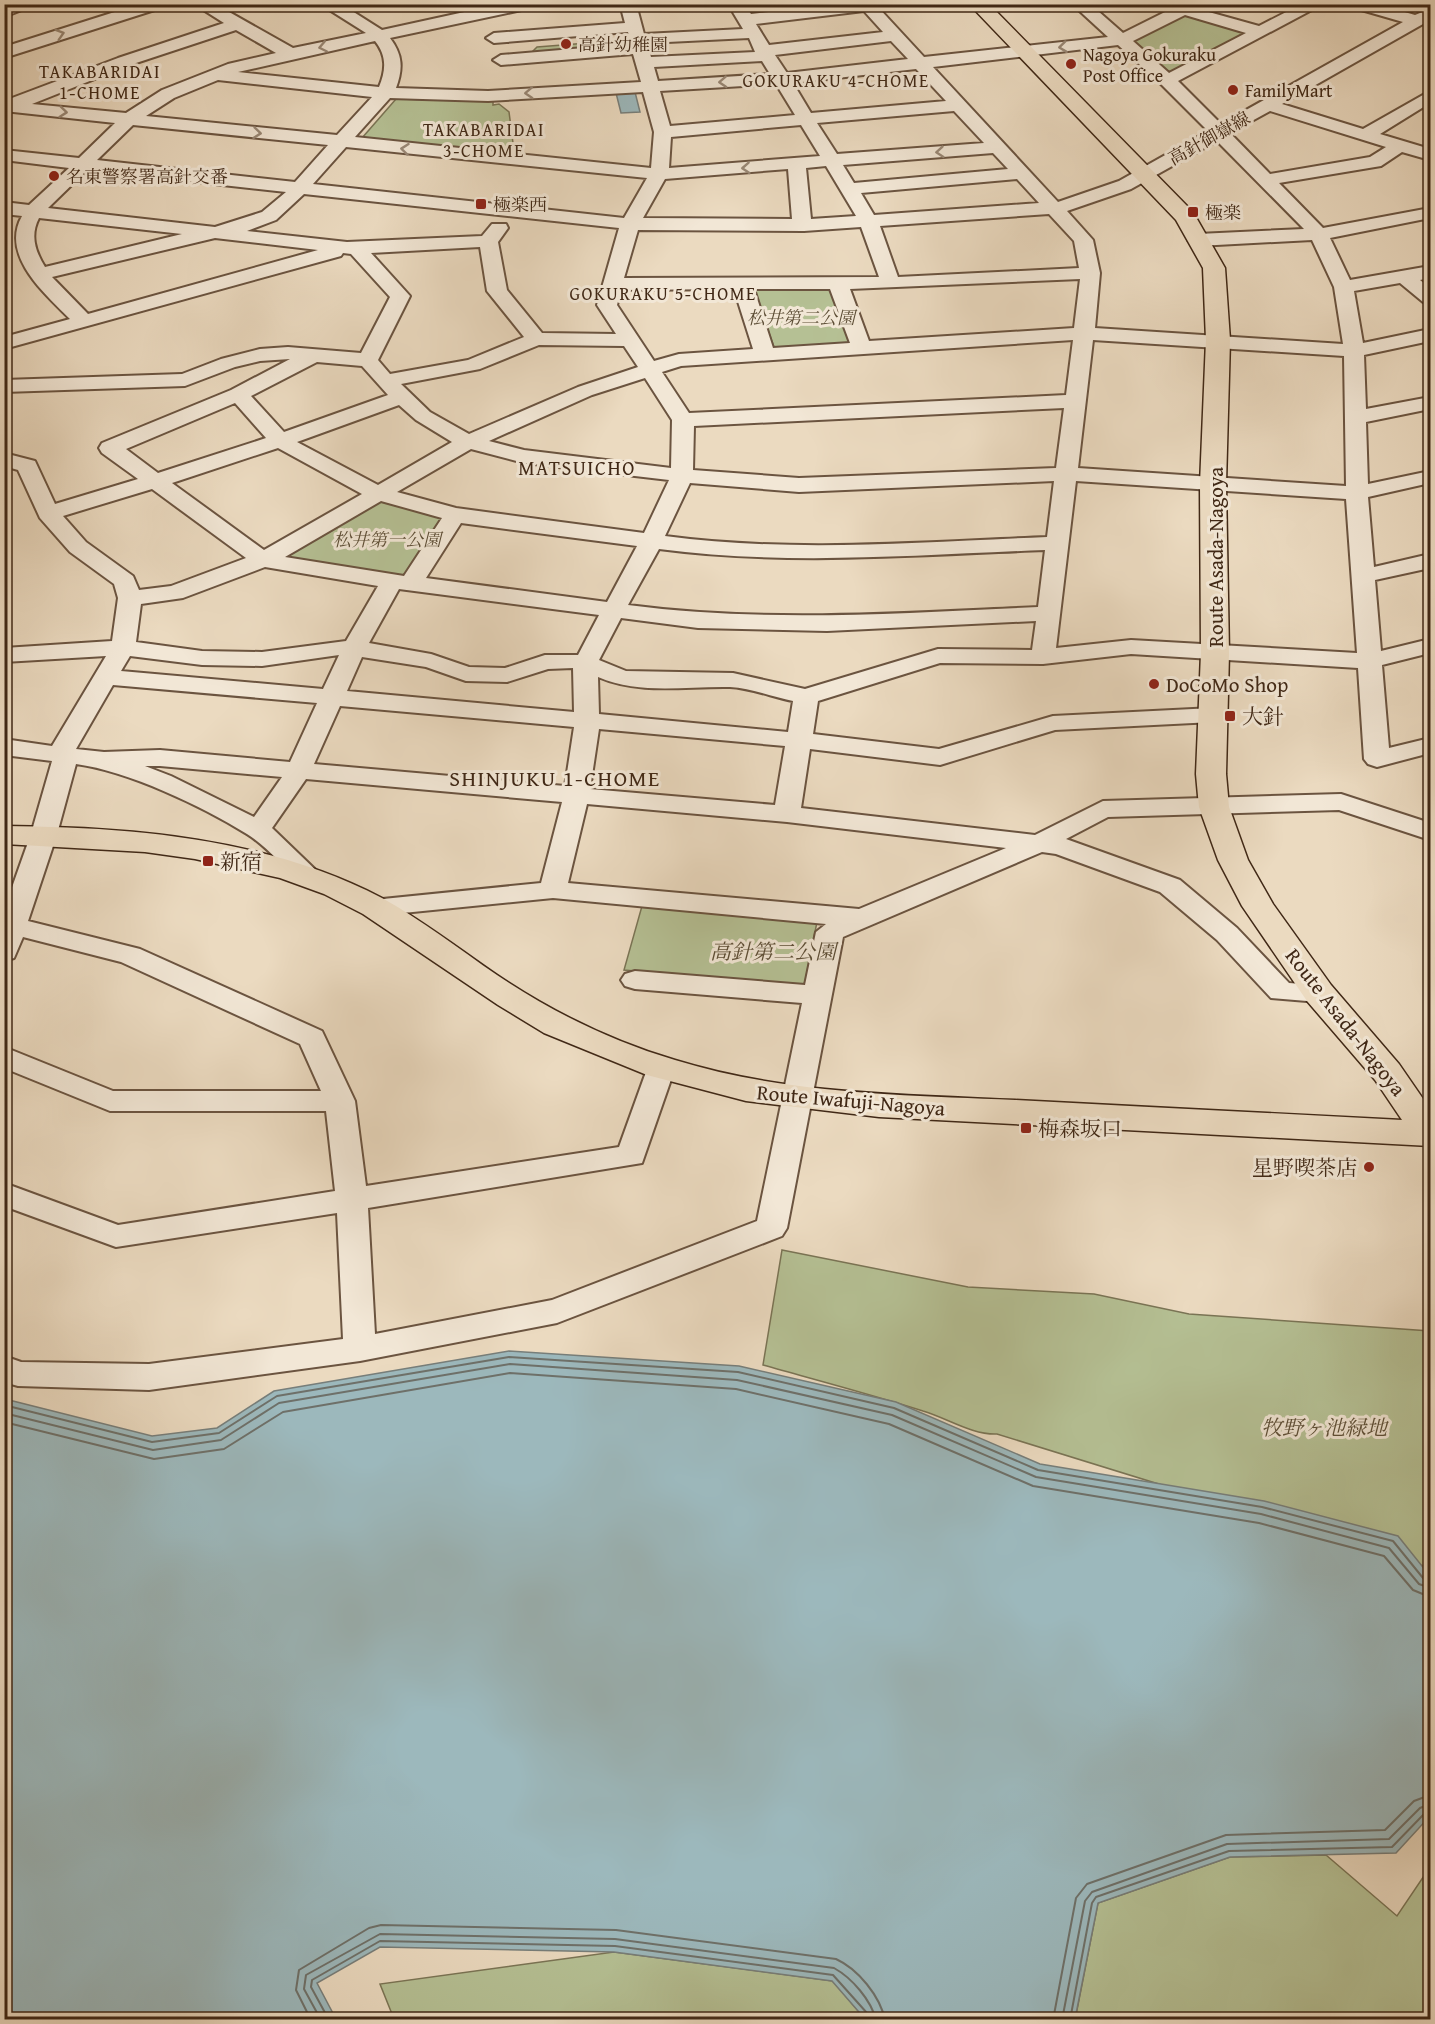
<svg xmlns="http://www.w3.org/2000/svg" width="1435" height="2024" viewBox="0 0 1435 2024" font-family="'Gentium Book Plus','Noto Serif JP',serif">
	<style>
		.green { fill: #b5c094; stroke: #7a7455; stroke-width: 1.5 }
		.water { fill: #9cb8bc; stroke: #777e7a; stroke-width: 1.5 }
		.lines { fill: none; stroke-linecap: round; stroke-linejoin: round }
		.shore { stroke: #6e7069; stroke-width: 2 }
		.minor-casing { stroke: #6b5440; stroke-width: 4 }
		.major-casing { stroke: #402816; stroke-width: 3 }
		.minor { fill: #f2e7d6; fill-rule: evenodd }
		.major { fill: #ebdac0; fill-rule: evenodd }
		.oneway { stroke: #998876 }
		.poi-dot { fill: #8f2418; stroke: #f2e7d6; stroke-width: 2 }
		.labels { text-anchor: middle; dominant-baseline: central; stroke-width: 6; stroke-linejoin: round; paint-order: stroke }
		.far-poi-label { font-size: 18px; fill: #402816; stroke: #f2e7d6; text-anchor: start }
		.far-neighbourhood-label { font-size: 18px; letter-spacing: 1.5px; fill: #402816; stroke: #f2e7d6 }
		.far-street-label { font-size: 18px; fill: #402816; stroke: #f2e7d6 }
		.far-park-label { font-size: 18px; font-style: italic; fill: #5d4e36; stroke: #f2e7d6 }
		.far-quarter-label { font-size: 20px; letter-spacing: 1.5px; fill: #402816; stroke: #f2e7d6 }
		.street-label { font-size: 21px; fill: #402816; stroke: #f2e7d6 }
		.poi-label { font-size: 21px; fill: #402816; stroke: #f2e7d6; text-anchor: start }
		.park-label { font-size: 21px; font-style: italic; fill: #5d4e36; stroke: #f2e7d6 }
		.neighbourhood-label { font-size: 22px; letter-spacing: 1.5px; fill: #402816; stroke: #f2e7d6 }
	</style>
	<rect width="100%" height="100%" fill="#ebdac0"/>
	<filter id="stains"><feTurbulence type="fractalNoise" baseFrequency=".00333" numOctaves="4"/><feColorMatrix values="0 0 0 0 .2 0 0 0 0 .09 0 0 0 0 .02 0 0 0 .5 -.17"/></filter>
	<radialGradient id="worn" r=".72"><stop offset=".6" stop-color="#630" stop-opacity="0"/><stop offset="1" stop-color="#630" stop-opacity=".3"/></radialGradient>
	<path class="green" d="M1186 14 1251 33 1173 73 1163 72 1129 42Z
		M613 41 615 47 530 54 537 47Z
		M396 99 493 101V105L499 104 509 112 514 151 475 147 469 151 362 138Z
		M753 287H835L852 345 775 350Z
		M380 498 453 517 412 582 272 558Z
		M642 906 817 922 804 987 624 970Z
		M782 1250 968 1287 1094 1294 1189 1314 1430 1331V1568L997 1434C972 1435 947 1418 923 1411 870 1394 816 1380 763 1365Z
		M1326 1855 1397 1916 1430 1867V2019L1075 2020 1098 1903 1230 1857Z
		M614 1952 833 1981 865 2019H394L380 1984Z"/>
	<path class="water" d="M635 92 640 112 621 113 616 93Z
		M509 1351 739 1366 896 1402 1040 1464 1264 1501 1398 1536 1430 1576V1816L1396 1853 1230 1857 1098 1903 1075 2019H865L832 1981 614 1952 380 1947 317 1983 336 2019H5V1399L152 1436 217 1428 274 1391Z"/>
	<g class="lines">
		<path class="shore" d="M4 1405 152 1442 219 1433 277 1396 509 1357 738 1372 894 1408 1038 1470 1262 1507 1393 1541 1423 1578 1430 1580
			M4 1413 153 1450 221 1440 279 1403 510 1364 737 1380 892 1415 1036 1477 1261 1514 1389 1548 1419 1584 1430 1588
			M4 1422 154 1459 224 1449 283 1412 510 1373 736 1389 889 1424 1033 1486 1259 1523 1384 1556 1413 1590 1430 1597
			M311 2020 296 1990 299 1970 369 1928 381 1925 616 1930 836 1959C858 1969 880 1996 885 2020
			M321 2020 304 1989 306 1975 380 1934 615 1939 834 1968C852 1978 871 2000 876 2020
			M329 2020 311 1987 312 1980 380 1941 615 1946 833 1975 867 2013 869 2020
			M1053 2020 1076 1898 1087 1884 1226 1835 1385 1830 1414 1801 1430 1795
			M1062 2020 1085 1901 1092 1892 1227 1844 1389 1839 1420 1808 1430 1804
			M1070 2020 1092 1903 1096 1897 1229 1851 1392 1847 1424 1814 1430 1812"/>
		<defs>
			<path id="minor" d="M11 4H37L4 17V7Z
				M140 4H166L164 7 4 58V47Z
				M194 4H215L293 48 366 33 320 4H341L382 30 501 4H534L526 9 390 38C403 55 403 69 396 88L488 91 641 82 633 54 501 65 493 60 501 55 631 44 628 32 494 43 486 38 494 33 625 23 620 4H636L644 34 743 29 728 4H744L751 14 838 4H875L924 57 1108 37 1072 4H1090L1123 33 1181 4H1203L1198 9 1259 26 1302 4H1323L1178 81 1221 124 1403 22 1351 7 1349 4H1377L1415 15 1430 9V20L1282 104 1363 129 1430 91V103L1380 134 1430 149V160L1402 152 1381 166 1279 183 1323 228 1430 208V218L1330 238 1350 280 1430 266V278L1420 280 1430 288V304L1423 302 1400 283 1354 291 1363 343 1430 329V341L1364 355 1366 409 1430 397V409L1366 422 1368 484 1430 471V483L1368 497 1374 567 1430 554V568L1375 580 1381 651 1430 639V653L1382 665 1389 748 1430 738V753L1377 767 1368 764 1364 759 1358 668 1131 654 1043 664 940 663 818 701 813 734 939 749 1053 716 1213 708 1222 710 1225 715 1222 720 1213 722 1055 730 940 765 810 749 801 808 1035 835 1103 801 1341 794 1430 823V840L1339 810 1108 817 1066 839 1180 880 1237 928 1289 983 1329 986 1333 993 1329 1000 1319 1002 1271 998 1217 940 1160 892 1056 854 1042 852 843 937 787 1228 782 1236 557 1323 360 1361 149 1390 18 1386 4 1382V1356L21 1362 149 1364 343 1339 337 1213 116 1247 4 1206V1183L118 1225 335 1191 326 1111H110L4 1068V1047L113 1091H321L300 1044 121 962 23 937 14 958 4 961V910L31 834 52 761 4 755V739L52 746 106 656 4 662V648L112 641 118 598 114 584 70 552 40 518 18 470 4 466V453L35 461 55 504 138 479 102 453 99 448 102 443 231 390 290 359 260 361 235 367 185 386 4 392V380L182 374 221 359 260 349 288 347 361 353 390 297 351 254 343 253 341 256 4 349V337L70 319C44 293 0 255 22 216L4 214V202L29 205 69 168 4 160V150L79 158 115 123 4 111V101L118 58 224 23ZM864 11 883 32 769 45 756 24ZM1185 15 1246 33 1169 73 1133 41ZM236 30 276 53 228 64 162 90 126 113 32 104 130 65ZM749 38 755 52 651 57 647 43ZM375 41C387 56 386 70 379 87L238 72ZM891 41 908 59 787 73 775 55ZM1118 45 1161 84 1208 131 1119 181 1058 202 933 67ZM762 61 770 74 658 81 654 67ZM916 69 946 101 811 113 793 83ZM218 80 372 97 337 135 146 116 174 98ZM776 84 795 115 670 126 660 91ZM643 92 654 132 651 168 355 137 390 98 488 101ZM954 111 984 143 837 154 817 123ZM1270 111 1386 147 1370 157 1270 174 1230 133ZM133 125 328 145 295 182 97 160ZM801 125 820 156 669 168 671 137ZM1217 141 1304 229 1198 234 1188 240 1198 246 1312 240 1334 287 1343 344 1095 328 1100 273 1093 240 1067 211 1131 189ZM346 147 647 178 624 218 313 184ZM993 153 1008 169 854 183 843 165ZM826 166 856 216 811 219 806 168ZM788 169 792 219 643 218 665 179ZM87 170 286 192 262 212 215 227 48 208ZM1017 179 1039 203 874 215 861 193ZM304 194 619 228 597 305 616 334 542 333 507 290 498 242 508 228 506 224H492L482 236 347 242 247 231 276 220ZM1049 214 1074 241 1079 268 898 277 880 226ZM39 218 182 234 45 267C35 251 30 235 39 218ZM861 227 879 277 624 278 638 230 804 231ZM215 238 318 250 88 314 52 277ZM480 247 487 291 524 337 468 360 390 374 378 360 410 296 371 253ZM1080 279 1074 328 869 341 850 289ZM734 289 753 349 679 354 654 361 617 305 621 290ZM754 289H830L850 343 773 348ZM1073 340 1066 395 689 413 662 372 681 366ZM1093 340 1344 356 1346 486 1078 468ZM539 345 624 346 638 367 578 387 469 434 430 412 401 384 480 369ZM317 362 362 366 388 395 284 432 251 396ZM645 378 672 420 671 468 524 450 489 441 592 395ZM235 403 266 438 158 473 126 449ZM399 405 416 420 452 442 378 485 297 442ZM1064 408 1056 468 799 478 693 470 694 426ZM278 448 362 494 264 550 172 483ZM471 449 524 463 669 480 644 533 456 508 397 492ZM1054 481 1047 537C920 542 792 553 665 536L690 483 799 492ZM1076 481 1346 499 1357 653 1131 640 1056 648ZM152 489 246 558 171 586 139 590 133 576 86 542 63 516ZM381 501 442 518 404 576 285 557ZM461 523 637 546 607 602 426 578ZM659 549C787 566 916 555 1045 550L1038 607C900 613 766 623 628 605ZM265 567 378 586 346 641 262 652 202 651 136 642 141 604 183 598ZM399 589 599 615 578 655H545L505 668 469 667 431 654 369 643ZM621 618 698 628 827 631 1036 621 1032 650 938 649 805 689 733 673 626 671 599 660ZM339 655 323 689 121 671 130 656 202 665 262 666ZM362 657 426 667 466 681 507 682 548 669 573 668 574 712 347 691ZM598 677C640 695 685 686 730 687 750 688 773 697 793 701L788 732 599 714ZM113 685 317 703 290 762 160 750 104 752 76 749ZM340 706 574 727 565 786 314 764ZM599 729 785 746 775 805 590 789ZM76 764C128 771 202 806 247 834 267 846 284 868 302 884L311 886 320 884 324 878 272 828 306 779 562 802 541 883 363 901 359 907 363 913 373 916 553 898 826 924 816 932 805 985 635 971 625 974 621 980 625 986 635 989 802 1003 757 1221 552 1300 375 1334 368 1208 642 1163 675 1068 670 1061 660 1058 650 1061 619 1147 366 1186 355 1101 322 1031 140 949 28 921 57 834ZM145 766H160L282 777 254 817 171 776ZM587 804 787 822 1006 848 859 909 568 883Z"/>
			<path id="major" d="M969 4H989L1193 212 1225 268 1230 340 1226 484 1229 653 1226 774 1229 807 1248 860 1273 904 1331 985 1399 1064 1430 1109V1146L879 1117 746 1101 647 1075 544 1033 498 1005 363 914 324 894 280 878 195 859 145 852 4 844V826C132 827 267 838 382 898 422 920 459 949 497 975 552 1012 611 1041 675 1060 785 1094 901 1095 1015 1100 1144 1107 1273 1113 1402 1120L1375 1080 1307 1001 1242 906 1218 860 1199 807 1196 774 1201 653 1200 484 1206 340 1203 268 1176 220Z"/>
		</defs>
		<use href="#minor" class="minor-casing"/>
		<use href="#major" class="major-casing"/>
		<use href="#minor" class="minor"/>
		<use href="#major" class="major"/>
	</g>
	<defs><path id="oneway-chevron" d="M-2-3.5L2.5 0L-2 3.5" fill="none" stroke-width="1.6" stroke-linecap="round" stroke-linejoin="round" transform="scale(1.5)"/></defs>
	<g class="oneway">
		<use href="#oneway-chevron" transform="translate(60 34) rotate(-17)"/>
		<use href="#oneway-chevron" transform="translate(323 47) rotate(168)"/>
		<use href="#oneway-chevron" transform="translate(1063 47) rotate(173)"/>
		<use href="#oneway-chevron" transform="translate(723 82) rotate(177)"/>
		<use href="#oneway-chevron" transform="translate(529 93) rotate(177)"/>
		<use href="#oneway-chevron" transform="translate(63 112) rotate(6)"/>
		<use href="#oneway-chevron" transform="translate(257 133) rotate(6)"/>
		<use href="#oneway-chevron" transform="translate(405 149) rotate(-174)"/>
		<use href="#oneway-chevron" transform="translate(940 152) rotate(175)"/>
		<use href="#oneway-chevron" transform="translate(746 168) rotate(176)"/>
	</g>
	<g class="poi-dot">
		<circle cx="566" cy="44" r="6"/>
		<circle cx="1071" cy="64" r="6"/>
		<circle cx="1233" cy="90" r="6"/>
		<circle cx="54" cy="176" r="6"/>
		<rect x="475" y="198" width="12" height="12" rx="3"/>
		<rect x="1187" y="206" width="12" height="12" rx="3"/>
		<circle cx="1154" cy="684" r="6"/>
		<rect x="1224" y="710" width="12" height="12" rx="3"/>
		<rect x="202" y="855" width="12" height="12" rx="3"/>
		<rect x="1020" y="1122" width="12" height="12" rx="3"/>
		<circle cx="1369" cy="1167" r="6"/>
	</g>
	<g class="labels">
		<g class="far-poi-label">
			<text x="578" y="44">高針幼稚園</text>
			<text x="1083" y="54">Nagoya Gokuraku<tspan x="1083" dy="21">Post Office</tspan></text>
			<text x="1245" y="90">FamilyMart</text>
			<text x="66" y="176">名東警察署高針交番</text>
			<text x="493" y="204">極楽西</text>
			<text x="1205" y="212">極楽</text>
		</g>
		<g class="far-neighbourhood-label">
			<text x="100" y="71">TAKABARIDAI<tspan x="100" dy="21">1-CHOME</tspan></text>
			<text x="836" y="80">GOKURAKU 4-CHOME</text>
			<text x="484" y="129">TAKABARIDAI<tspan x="484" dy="21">3-CHOME</tspan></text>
			<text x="663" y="293">GOKURAKU 5-CHOME</text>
		</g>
		<g class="far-street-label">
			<text transform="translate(1209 138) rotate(-29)">高針御嶽線</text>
		</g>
		<g class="far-park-label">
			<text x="801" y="317">松井第二公園</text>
			<text x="387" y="539">松井第一公園</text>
		</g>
		<g class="far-quarter-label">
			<text x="577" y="467">MATSUICHO</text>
		</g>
		<g class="street-label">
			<text transform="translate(1215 557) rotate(-90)">Route Asada-Nagoya</text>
			<text transform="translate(1346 1022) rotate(52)">Route Asada-Nagoya</text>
			<text transform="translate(851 1100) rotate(5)">Route Iwafuji-Nagoya</text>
		</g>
		<g class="poi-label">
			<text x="1166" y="684">DoCoMo Shop</text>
			<text x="1242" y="716">大針</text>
			<text x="220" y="861">新宿</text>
			<text x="1038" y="1128">梅森坂口</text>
			<text x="1357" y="1167" text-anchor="end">星野喫茶店</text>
		</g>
		<g class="park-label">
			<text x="773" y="951">高針第二公園</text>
			<text x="1324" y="1427">牧野ヶ池緑地</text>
		</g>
		<g class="neighbourhood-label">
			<text x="555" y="778">SHINJUKU 1-CHOME</text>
		</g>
	</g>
	<rect width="1435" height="2024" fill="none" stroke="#ebdac0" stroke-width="24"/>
	<rect x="6" y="6" width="1423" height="2012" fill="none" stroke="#402816" stroke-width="3"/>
	<rect x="12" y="12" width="1411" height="2000" fill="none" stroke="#402816" stroke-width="1.5"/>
	<rect width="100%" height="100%" filter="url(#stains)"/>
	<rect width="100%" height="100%" fill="url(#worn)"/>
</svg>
